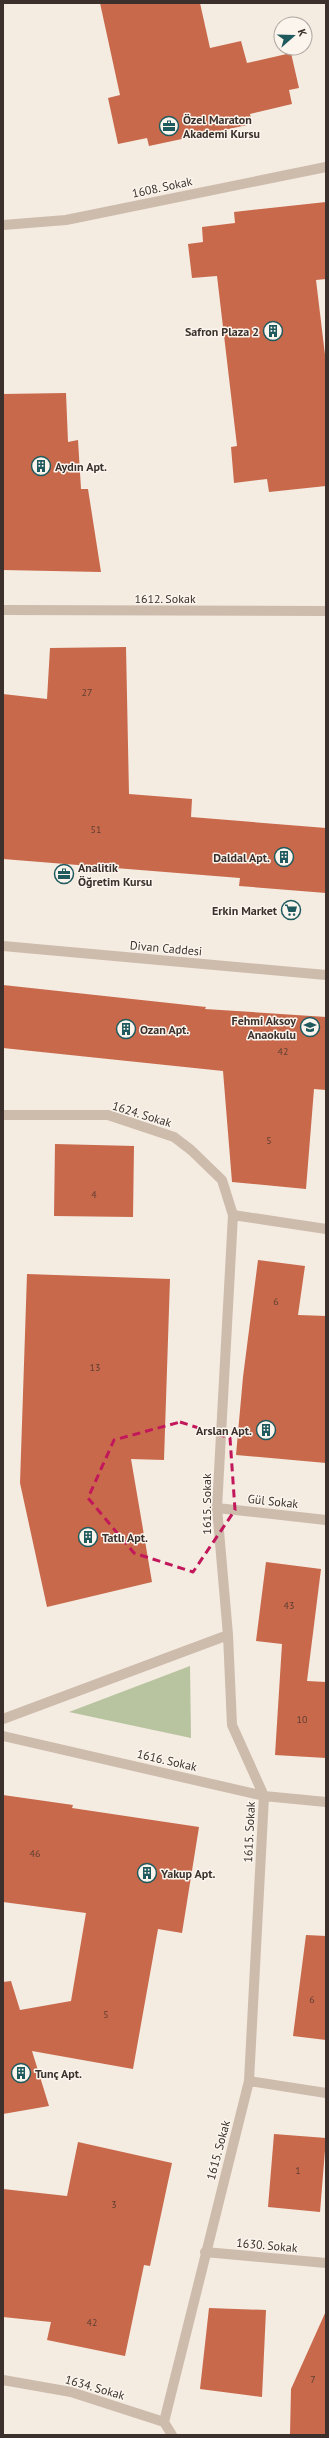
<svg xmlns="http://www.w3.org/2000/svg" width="329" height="2438" viewBox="0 0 329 2438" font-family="'PT Sans',sans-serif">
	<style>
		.green { fill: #b8c4a0 }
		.building { fill: #c8694b }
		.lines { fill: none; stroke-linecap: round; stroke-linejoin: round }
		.minor { stroke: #cdbbac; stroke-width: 10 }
		.tertiary { stroke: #cdbbac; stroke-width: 10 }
		.marked { fill: none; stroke: #c2185b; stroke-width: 3; stroke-dasharray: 8 5; stroke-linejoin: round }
		.labels { text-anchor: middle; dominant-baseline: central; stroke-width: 3; stroke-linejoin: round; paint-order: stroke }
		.number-label { font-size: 10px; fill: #5e3e33 }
		.poi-label { font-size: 12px; font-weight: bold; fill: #3b302b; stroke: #fbf5ee; text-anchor: start }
		.street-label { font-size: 12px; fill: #3b302b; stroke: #fbf5ee }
	</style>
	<rect width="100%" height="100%" fill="#f4ebe1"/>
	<path class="green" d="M190 1666 191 1738 69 1712Z"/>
	<path class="building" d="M100 3H200L210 48 241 41 247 63 291 53 299 88 289 90 292 104 250 114 252 124 149 146 147 138 118 144 108 98 120 95Z
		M326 202V279L316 280 326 363V486L269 492 267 479 234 483 231 447 237 446 217 276 192 278 188 244 203 242 202 227 235 223 234 212Z
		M66 393 68 442 78 440 81 489H88L101 572 3 570V394Z
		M126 647 129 794 192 799 191 817 326 828V893L239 886 240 878 3 859V694L47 699 50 648Z
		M3 985 206 1007 205 1009 326 1017V1090L314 1089 306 1189 232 1182 223 1071 3 1048Z
		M55 1144 134 1146 133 1217 54 1216Z
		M258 1260 305 1266 298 1315 326 1316V1463L236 1455 243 1377Z
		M27 1274 170 1279 164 1460 131 1459 152 1582 47 1607 20 1483Z
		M266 1562 321 1569 307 1681 326 1682V1758L275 1755 282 1644 256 1641Z
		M3 1795 73 1805 72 1808 199 1827 182 1933 158 1929 133 2069 32 2051 49 2106 3 2114V1982L11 1981 20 2010 71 2001 86 1913 3 1902Z
		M306 1935 326 1936V2040L293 2036Z
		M274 2134 326 2138 320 2212 268 2207Z
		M78 2142 172 2163 150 2266 144 2265 125 2356 47 2340 51 2322 3 2317V2189L67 2196Z
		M209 2308 266 2310 262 2397 200 2389Z
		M326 2311V2435H290L291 2389Z"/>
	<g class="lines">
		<path class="minor" d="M3 225 66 220 326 167
			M3 610 326 611
			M3 1115H108L174 1137 191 1150 222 1180 233 1215 326 1229
			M217 1508 326 1520
			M3 1719 228 1635
			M3 1736 264 1796 326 1802
			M249 2081 326 2093
			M205 2252 326 2263
			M3 2380 71 2392 164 2422 172 2435
			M164 2422 249 2081 264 1796 232 1725 228 1635 217 1508 233 1215"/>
		<path class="tertiary" d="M3 946 326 975"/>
	</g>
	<path class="marked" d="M180 1422 230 1438 235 1510 193 1572 134 1553 88 1498 114 1440Z"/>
	<defs>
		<symbol id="office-ring" viewBox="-11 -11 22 22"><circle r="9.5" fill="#fbf5ee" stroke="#1f5a5e" stroke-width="1.5"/><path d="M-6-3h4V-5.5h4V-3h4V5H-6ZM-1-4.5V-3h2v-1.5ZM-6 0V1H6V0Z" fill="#1f5a5e"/></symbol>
		<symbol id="building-ring" viewBox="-11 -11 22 22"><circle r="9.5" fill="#fbf5ee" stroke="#1f5a5e" stroke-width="1.5"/><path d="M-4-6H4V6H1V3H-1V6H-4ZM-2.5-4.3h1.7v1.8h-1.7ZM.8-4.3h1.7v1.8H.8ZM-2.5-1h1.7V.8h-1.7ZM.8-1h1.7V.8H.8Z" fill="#1f5a5e"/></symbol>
		<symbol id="supermarket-ring" viewBox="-11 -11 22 22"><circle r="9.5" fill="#fbf5ee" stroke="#1f5a5e" stroke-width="1.5"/><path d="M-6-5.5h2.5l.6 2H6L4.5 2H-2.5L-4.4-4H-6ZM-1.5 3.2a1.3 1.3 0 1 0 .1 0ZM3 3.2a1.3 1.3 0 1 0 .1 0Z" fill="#1f5a5e"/></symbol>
		<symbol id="school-ring" viewBox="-11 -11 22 22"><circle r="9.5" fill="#fbf5ee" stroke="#1f5a5e" stroke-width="1.5"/><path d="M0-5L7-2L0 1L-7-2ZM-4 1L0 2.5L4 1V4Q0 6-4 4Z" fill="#1f5a5e"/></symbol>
	</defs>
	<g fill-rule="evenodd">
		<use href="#office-ring" x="158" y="115" width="22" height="22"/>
		<use href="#building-ring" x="262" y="320" width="22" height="22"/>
		<use href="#building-ring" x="30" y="455" width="22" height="22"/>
		<use href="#building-ring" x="273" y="846" width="22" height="22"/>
		<use href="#office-ring" x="53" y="863" width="22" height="22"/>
		<use href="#supermarket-ring" x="280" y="899" width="22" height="22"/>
		<use href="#school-ring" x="299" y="1016" width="22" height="22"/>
		<use href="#building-ring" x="115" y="1018" width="22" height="22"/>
		<use href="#building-ring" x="255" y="1419" width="22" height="22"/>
		<use href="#building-ring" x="77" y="1526" width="22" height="22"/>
		<use href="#building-ring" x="136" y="1862" width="22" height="22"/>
		<use href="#building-ring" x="10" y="2062" width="22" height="22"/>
	</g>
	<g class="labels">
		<g class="number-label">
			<text x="87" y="692">27</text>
			<text x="96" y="829">51</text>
			<text x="283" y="1051">42</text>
			<text x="269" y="1140">5</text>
			<text x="94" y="1194">4</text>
			<text x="276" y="1301">6</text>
			<text x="95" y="1367">13</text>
			<text x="289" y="1605">43</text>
			<text x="302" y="1719">10</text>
			<text x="35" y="1853">46</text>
			<text x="312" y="1999">6</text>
			<text x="106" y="2014">5</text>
			<text x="298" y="2170">1</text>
			<text x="114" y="2204">3</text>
			<text x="92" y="2322">42</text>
			<text x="313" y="2379">7</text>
		</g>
		<g class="poi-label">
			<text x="183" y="119">Özel Maraton<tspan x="183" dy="14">Akademi Kursu</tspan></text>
			<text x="259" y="331" text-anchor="end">Safron Plaza 2</text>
			<text x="55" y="466">Aydın Apt.</text>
			<text x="270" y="857" text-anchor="end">Daldal Apt.</text>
			<text x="78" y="867">Analitik<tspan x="78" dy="14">Öğretim Kursu</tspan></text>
			<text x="277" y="910" text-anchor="end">Erkin Market</text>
			<text x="296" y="1020" text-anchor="end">Fehmi Aksoy<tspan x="296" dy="14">Anaokulu</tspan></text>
			<text x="140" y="1029">Ozan Apt.</text>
			<text x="252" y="1430" text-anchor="end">Arslan Apt.</text>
			<text x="102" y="1537">Tatlı Apt.</text>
			<text x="161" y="1873">Yakup Apt.</text>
			<text x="35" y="2073">Tunç Apt.</text>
		</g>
		<g class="street-label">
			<text transform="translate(162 187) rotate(-12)">1608. Sokak</text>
			<text x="165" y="598">1612. Sokak</text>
			<text transform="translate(166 948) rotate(5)">Divan Caddesi</text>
			<text transform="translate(142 1114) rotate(17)">1624. Sokak</text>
			<text transform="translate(273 1501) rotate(6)">Gül Sokak</text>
			<text transform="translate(206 1504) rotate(-90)">1615. Sokak</text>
			<text transform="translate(167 1760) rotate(13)">1616. Sokak</text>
			<text transform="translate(249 1832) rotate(-87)">1615. Sokak</text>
			<text transform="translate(218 2150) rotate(-75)">1615. Sokak</text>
			<text transform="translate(267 2245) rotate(5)">1630. Sokak</text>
			<text transform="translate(95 2387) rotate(16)">1634. Sokak</text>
		</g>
	</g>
	<rect width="329" height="2438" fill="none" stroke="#3b302b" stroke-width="8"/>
	<g transform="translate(293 36) rotate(70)"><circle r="19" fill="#fbf5ee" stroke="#aea6a0"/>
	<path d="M0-3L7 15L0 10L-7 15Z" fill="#1f5a5e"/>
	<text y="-6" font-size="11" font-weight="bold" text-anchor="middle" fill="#3b302b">K</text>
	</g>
</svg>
